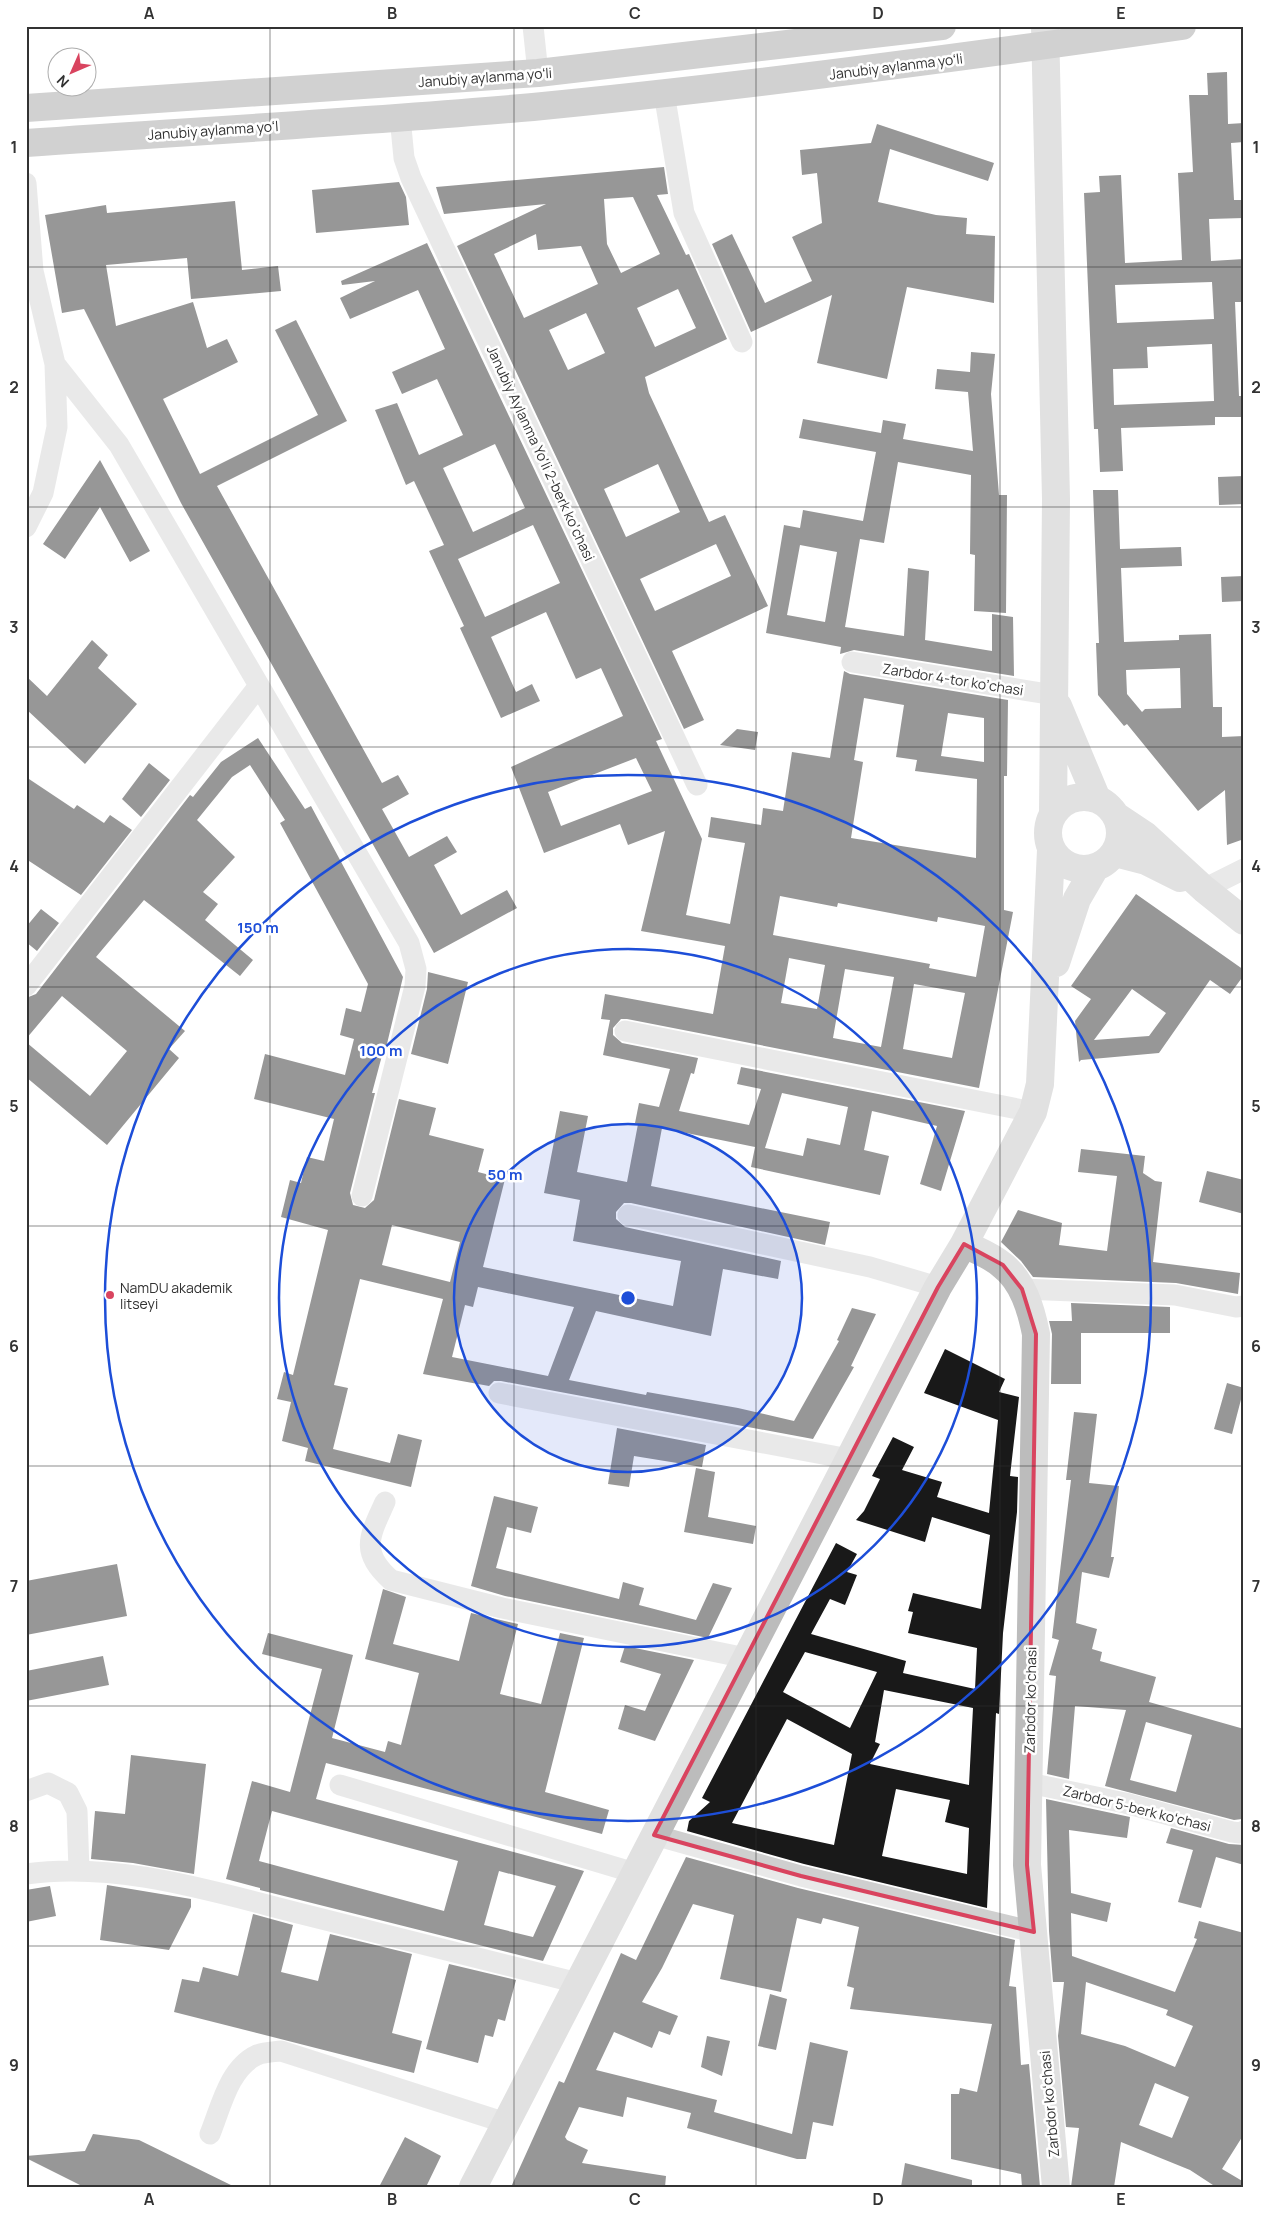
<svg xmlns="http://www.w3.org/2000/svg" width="1270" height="2213" viewBox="0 0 1270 2213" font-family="Manrope,sans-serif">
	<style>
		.building { fill: #191919; fill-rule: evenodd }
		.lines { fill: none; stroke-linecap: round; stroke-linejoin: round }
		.street { stroke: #cfcfcf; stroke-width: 21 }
		.secondary { stroke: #bcbcbc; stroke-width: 28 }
		.highway { stroke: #999; stroke-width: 28 }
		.marked { fill: none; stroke: #d9445f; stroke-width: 4; stroke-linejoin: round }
		.grid { fill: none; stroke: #323232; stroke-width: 1; stroke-opacity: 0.55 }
		.ring { fill: none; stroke: #1d4ed8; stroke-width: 2.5 }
		.poi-dot { fill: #d9445f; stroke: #fff; stroke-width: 2 }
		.labels { text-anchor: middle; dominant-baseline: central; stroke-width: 5; stroke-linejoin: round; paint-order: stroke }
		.street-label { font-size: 14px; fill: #323232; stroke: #fff }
		.poi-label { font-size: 14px; fill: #323232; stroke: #fff; text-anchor: start }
		.centre { fill: #1d4ed8; stroke: #fff; stroke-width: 2.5 }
		.ring-label { font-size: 15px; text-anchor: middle; font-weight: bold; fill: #1d4ed8; stroke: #fff; stroke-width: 5; stroke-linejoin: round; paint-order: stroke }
		.neatline { fill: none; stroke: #323232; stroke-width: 2 }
		.grid-label { font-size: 16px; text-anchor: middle; font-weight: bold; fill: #323232 }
	</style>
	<rect width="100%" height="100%" fill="#fff"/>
	<path class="building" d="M1227 72 1228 124 1244 123V142L1231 143 1234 200H1244V218L1209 219 1211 261 1244 259V302H1235L1239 396H1244V417H1215V425L1121 428 1123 471 1100 472 1098 429H1094L1084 193 1100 192 1099 176 1121 175 1125 263 1182 260 1178 173 1193 172 1189 95H1208L1207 73ZM1212 282 1214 319 1117 323 1115 285ZM1212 344 1214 401 1114 405 1113 369 1148 368 1147 347Z
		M877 124 994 163 988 181 890 149 878 202 936 215 967 218 966 234 995 236 994 303 907 287 887 379 817 363 832 295 751 332 712 244 732 234 765 303 812 281 792 237 822 223 817 173 802 175 800 150 871 143Z
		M664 167 668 194 657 195 686 255 689 254 727 339 645 377 649 393 709 522 725 515 768 606 672 651 704 720 684 729 457 246 546 204 444 214 436 187ZM633 197 660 254 621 273 607 244 604 199ZM536 234 538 250 581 246 598 284 524 318 494 254ZM678 289 696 328 655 347 637 308ZM586 313 605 353 568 370 549 330ZM658 464 680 512 626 537 604 489ZM716 544 731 576 655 611 640 579Z
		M399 182 406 197 409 225 316 233 312 190Z
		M235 201 242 270 278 266 281 291 191 299 187 258 106 265 116 326 193 302 207 348 227 339 238 362 163 399 200 474 318 415 275 330 296 320 347 421 217 486 382 783 398 775 409 794 382 809 409 857 447 836 457 852 434 865 461 915 507 890 517 908 434 953 181 503 84 309 62 313 45 215 106 205 107 213Z
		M427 243 662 739 656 741 702 839 686 915 730 924 745 843 708 837 711 817 761 825 763 808 783 811 792 752 830 758 844 671 850 674 1008 700 1007 776H1004V910L1013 912 979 1088 627 1019H621L613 1028V1035L622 1043 698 1058 694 1074 691 1073 679 1111 749 1125 761 1089 737 1084 741 1067 965 1111 941 1191 920 1184 937 1126 872 1111 864 1150 889 1156 880 1195 751 1167 755 1147 662 1128 651 1186 830 1222 825 1245 631 1203H624L616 1212V1219L625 1227 781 1261 778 1279 723 1269 711 1336 596 1311 569 1380 646 1395 647 1392 738 1408 794 1421 839 1341 837 1340 852 1308 876 1314 851 1366 854 1367 813 1439 501 1381H494L489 1386 423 1374 443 1299 360 1279 334 1385 348 1388 333 1449 390 1463 398 1434 422 1440 411 1487 305 1461 308 1448 282 1441 291 1402 277 1399 284 1372 293 1375 328 1230 281 1217 290 1180 301 1183 307 1157 324 1161 334 1119 254 1099 265 1054 345 1075 354 1039 340 1035 346 1008 361 1012 368 984 280 823 285 820 250 765 232 777 197 820 235 857 203 892 218 904 205 920 253 960 240 976 144 900 96 957 185 1031 169 1049 179 1058 107 1145 26 1077V1042L90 1096 127 1051 62 996 26 1039V998L36 994 190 795 193 797 221 762 258 738 305 809 311 806 403 977 386 1048H384L372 1093H375L350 1193 353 1205 365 1208 374 1200 399 1099 436 1108 429 1135 484 1149 478 1172 505 1179 483 1267 673 1306 681 1261 573 1241 580 1200 544 1193 560 1111 588 1116 577 1172 627 1182 638 1124 635 1123 639 1103 659 1107 670 1069 603 1055 610 1020 601 1019 605 994 713 1014 725 946 641 931 665 831 628 845 620 824 544 853 511 767 623 716 601 668 576 679 546 612 491 637 516 692 532 684 540 701 501 718 460 628 464 626 429 551 444 545 414 481 406 485 375 410 397 403 419 455 463 435 437 379 402 394 392 372 445 349 418 290 350 319 340 298 375 281 342 285 341 281ZM495 444 525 508 473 532 443 468ZM533 525 560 583 485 617 458 559ZM864 698 904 705 896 757 917 760 915 771 977 779 976 858 851 838 863 762 854 760ZM948 713 984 718V762L941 756ZM636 758 652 791 561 826 548 792ZM780 896 837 907 838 903 937 922 938 917 985 926 976 977 929 968 930 964 773 935ZM789 958 825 965 817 1009 781 1003ZM845 969 894 977 881 1047 833 1038ZM914 984 965 993 952 1058 903 1049ZM782 1093 848 1107 840 1145 807 1138 803 1156 765 1148ZM392 1225 460 1242 450 1282 382 1265ZM478 1287 574 1307 548 1376 452 1357 465 1305 473 1307Z
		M971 352 995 354 991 394 999 495H1007L1006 613 974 611 975 555 970 554 971 475 898 462 884 543 860 539 845 627 904 636 908 568 929 571 925 640 992 651V614L1013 617 1014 676 854 650 840 654 841 647 766 633 784 525 800 528 803 510 863 521 876 452 799 438 803 419 881 433 883 420 906 424 903 439 973 451 968 392 935 389 937 369 970 372ZM800 545 837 552 825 622 787 615Z
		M100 460 150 551 130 562 100 507 65 559 43 544Z
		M1244 476V504L1219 505 1218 477Z
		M1093 490H1118L1120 549 1181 547 1182 566 1121 568 1124 642 1179 640V635L1211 634 1213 707H1222V737L1244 736V839L1227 845 1225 790 1198 811 1127 724 1124 726 1098 695 1096 643H1099ZM1180 668 1181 708 1145 709 1142 712 1127 694 1126 670Z
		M1244 576V601L1222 602 1221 577Z
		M92 640 108 655 98 668 137 704 85 764 26 709V676L47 696Z
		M737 729 758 732 755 750 720 745Z
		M149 763 170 780 141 817 122 799Z
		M26 777 74 809 77 805 104 823 110 815 132 830 81 895 26 859Z
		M1136 894 1244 970V975L1230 994 1210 980 1159 1053 1081 1060 1079 1062 1075 1021 1091 999 1071 986ZM1132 989 1166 1013 1149 1036 1094 1040Z
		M41 909 59 923 37 951 26 942V927Z
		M428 972 468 982 448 1064 411 1054 427 989Z
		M1081 1149 1145 1156 1143 1173 1155 1181 1162 1182 1153 1262 1240 1273 1238 1294 1176 1283 1033 1277 1021 1261 1001 1242 1018 1210 1062 1223 1059 1245 1107 1251 1117 1176 1078 1172Z
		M1207 1171 1244 1180V1214L1199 1202Z
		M1071 1303 1170 1307V1333H1081V1384H1051L1052 1334 1049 1321H1072Z
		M945 1349 1005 1379 999 1392 1019 1397 1010 1476 1018 1477 1017 1512 1003 1633 999 1714 996 1713 987 1908 804 1864 687 1831 689 1821 710 1802 702 1798 836 1543 857 1554 847 1572 857 1575 845 1605 830 1599 811 1634 906 1661 903 1673 975 1689 977 1648 908 1633 913 1612 908 1611 913 1593 981 1609 990 1535 932 1517 925 1542 856 1520 864 1511 880 1479 872 1476 893 1437 914 1447 902 1470 942 1482 937 1497 989 1513 998 1420 924 1393ZM805 1652 877 1672 850 1728 783 1692ZM884 1690 973 1708 969 1785 870 1764 880 1744 875 1742ZM787 1719 852 1754 834 1845 732 1823ZM896 1789 950 1800 945 1822 969 1828 967 1874 882 1856Z
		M1227 1383 1244 1388 1232 1434 1214 1429Z
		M1074 1412 1097 1414 1089 1483 1119 1486 1111 1557H1114L1109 1578 1082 1572 1076 1623 1097 1629 1092 1649 1102 1652 1100 1661 1156 1677 1149 1702 1244 1729V1812L1242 1819 1234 1820 1105 1786 1126 1710 1075 1706 1069 1779 1047 1774 1056 1676 1049 1675 1059 1640 1052 1638 1071 1480H1066ZM1146 1722 1192 1735 1176 1792 1130 1780Z
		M617 1428 706 1445 702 1467 634 1456 629 1487 608 1484Z
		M696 1468 715 1472 708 1517 756 1526 753 1544 684 1532Z
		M494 1496 538 1507 531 1533 507 1527 496 1568 619 1599 623 1582 644 1588 639 1605 696 1620 713 1583 732 1588 708 1638 505 1596 471 1586Z
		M117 1564 127 1616 26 1635V1581Z
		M383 1589 406 1597 393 1644 459 1661 471 1613 518 1624 500 1694 541 1704 560 1633 584 1638 545 1792 609 1810 602 1834 326 1763 316 1799 584 1871 543 1961 260 1890V1888L226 1879 252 1781 290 1792 322 1669 262 1654 268 1633 353 1655 332 1738 385 1752 388 1741 401 1745 419 1673 365 1659ZM272 1811 458 1861 444 1911 259 1861ZM499 1871 556 1886 533 1937 484 1925Z
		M625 1646 694 1660 655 1741 618 1729 625 1705 645 1711 661 1674 620 1662Z
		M103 1656 109 1685 26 1701V1671Z
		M131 1755 206 1764 194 1874 133 1863 91 1859 95 1811 125 1814Z
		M1046 1799 1130 1817 1127 1838 1069 1830 1071 1893 1111 1903 1107 1922 1071 1913 1072 1956 1175 1992 1197 1939 1194 1938 1199 1921 1244 1933V2134L1222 2169 1244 2182V2187H1216L1190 2170 1121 2142 1114 2187H1071L1079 2128 1066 2127 1058 2036 1064 1982H1053L1049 1931ZM1086 1982 1168 2010 1166 2015 1193 2026 1175 2067 1125 2046 1081 2034ZM1155 2083 1189 2097 1172 2138 1139 2125Z
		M1171 1828 1229 1844 1244 1845V1865L1216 1857 1201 1908 1178 1902 1193 1850 1166 1843Z
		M686 1857 798 1888 1015 1940 1009 1986 1016 1987 1021 2065 1029 2064 1040 2187H1022L1021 2174 951 2159V2094H959L960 2088 977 2092 992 2024 850 2009 854 1988 847 1986 859 1927 823 1918 821 1924 797 1918 781 1992 720 1979 734 1915 693 1904 662 1968 642 2002 678 2016 670 2035 659 2031 652 2048 614 2032 596 2070 717 2100 714 2112 792 2134 810 2042 848 2051 833 2126 813 2122 806 2159H797L687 2128 691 2113 627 2097 623 2117 579 2107 565 2137 567 2140 588 2150 582 2163 666 2176 665 2187H511L559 2081 564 2083 621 1953 636 1960Z
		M107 1885 191 1899V1907L169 1950 100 1940Z
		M50 1886 56 1916 26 1922V1890Z
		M253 1914 293 1925 281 1972 318 1981 330 1934 412 1954 392 2033 422 2041 414 2073 174 2012 182 1979 199 1982 203 1967 238 1976Z
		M449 1964 516 1980 505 2021 498 2019 493 2037 485 2035 478 2063 426 2049Z
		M770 1994 787 1999 776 2050 758 2046Z
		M707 2036 730 2041 722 2076 701 2067Z
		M93 2134 139 2140 235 2187H84L26 2158V2156L85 2151Z
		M405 2137 441 2156 426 2187H379Z
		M905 2163 972 2180V2187H901Z"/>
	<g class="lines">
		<path class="street" d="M533 26 538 73
			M664 93 684 213 742 342
			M400 117 404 158 411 178 697 785
			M26 183 33 271 55 364 57 427 43 493 26 527
			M55 364 119 445 409 943 416 969 415 986 362 1196
			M852 662 1054 695
			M1204 889 1244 869
			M26 986 258 687
			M625 1031 1033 1112
			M628 1215 870 1267 938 1287
			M1022 1289 1175 1295 1236 1307 1244 1306
			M499 1393 849 1459
			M385 1502C370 1535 359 1552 391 1580L502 1608 746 1658
			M1029 1783 1125 1803 1232 1832 1240 1833 1244 1831
			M340 1785 635 1873
			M26 1791 48 1783 68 1793 77 1811 79 1871
			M654 1835 801 1876 1034 1932
			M26 1874C118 1861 214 1892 302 1914 394 1937 486 1960 578 1983
			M210 2134C221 2107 229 2068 257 2055 264 2052 273 2052 281 2051L506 2123"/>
		<path class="secondary" d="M1045 26 1056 499 1053 814
			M1058 706 1097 799
			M1048 833a36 36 0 1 1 72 0a36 36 0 1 1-72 0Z
			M1116 816 1146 836 1204 889 1244 921
			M1115 853 1146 861 1180 878
			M1056 963 1077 899 1095 868
			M964 1244C976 1250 992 1256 1002 1265 1023 1281 1031 1309 1036 1334L1027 1865 1056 2187
			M473 2187 938 1287 964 1244 1033 1112 1040 1084 1051 850"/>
		<path class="highway" d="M26 108 538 73 942 26
			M26 143C195 131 365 122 533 107 750 86 966 57 1182 26"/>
	</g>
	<path d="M0 0H1270V2213H0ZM964 1244 1003 1265 1022 1289 1036 1334 1027 1865 1034 1932 801 1876 654 1835 938 1287Z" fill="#fff" fill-opacity=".55" fill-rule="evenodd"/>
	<path class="marked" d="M964 1244 1003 1265 1022 1289 1036 1334 1027 1865 1034 1932 801 1876 654 1835 938 1287Z"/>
	<path class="grid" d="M270 26V2187M514 26V2187M756 26V2187M1000 26V2187M26 267H1244M26 507H1244M26 747H1244M26 987H1244M26 1226H1244M26 1466H1244M26 1706H1244M26 1946H1244"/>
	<circle cx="628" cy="1298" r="174" fill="#1d4ed8" fill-opacity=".12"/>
	<g class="ring">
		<circle cx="628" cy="1298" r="174"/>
		<circle cx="628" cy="1298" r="349"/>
		<circle cx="628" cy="1298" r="523"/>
	</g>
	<circle class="poi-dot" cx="110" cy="1295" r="5"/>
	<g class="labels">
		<g class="street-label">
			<text transform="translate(896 66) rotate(-7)">Janubiy aylanma yoʻli</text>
			<text transform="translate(485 77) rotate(-4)">Janubiy aylanma yoʻli</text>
			<text transform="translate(213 130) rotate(-4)">Janubiy aylanma yoʻl</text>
			<text transform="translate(541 453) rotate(65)">Janubiy Аylanma Yo'li 2-berk koʼchasi</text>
			<text transform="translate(953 679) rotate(9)">Zarbdor 4-tor koʼchasi</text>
			<text transform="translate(1030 1700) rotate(-89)">Zarbdor koʻchasi</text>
			<text transform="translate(1137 1808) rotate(14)">Zarbdor 5-berk koʻchasi</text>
			<text transform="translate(1049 2104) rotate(-95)">Zarbdor koʻchasi</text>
		</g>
		<g class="poi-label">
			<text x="120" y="1287">NamDU akademik<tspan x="120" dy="16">litseyi</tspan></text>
		</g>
	</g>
	<circle cx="628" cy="1298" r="8" class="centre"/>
	<g class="ring-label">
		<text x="258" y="933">150 m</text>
		<text x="381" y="1056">100 m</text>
		<text x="505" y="1180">50 m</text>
	</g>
	<rect width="1270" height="2213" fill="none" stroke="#ffffff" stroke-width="55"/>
	<g transform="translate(72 72) rotate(225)"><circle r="24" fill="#ffffff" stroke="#adadad"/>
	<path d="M0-4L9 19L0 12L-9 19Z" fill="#d9445f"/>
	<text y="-8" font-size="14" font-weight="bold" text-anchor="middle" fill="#323232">N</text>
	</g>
	<rect x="28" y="28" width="1214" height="2158" class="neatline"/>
	<g class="grid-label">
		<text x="149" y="19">A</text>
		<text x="392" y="19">B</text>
		<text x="635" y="19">C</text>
		<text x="878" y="19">D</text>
		<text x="1121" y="19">E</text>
		<text x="14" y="153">1</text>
		<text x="1256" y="153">1</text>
		<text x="14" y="393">2</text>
		<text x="1256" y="393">2</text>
		<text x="14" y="633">3</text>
		<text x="1256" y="633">3</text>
		<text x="14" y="872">4</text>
		<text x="1256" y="872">4</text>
		<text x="14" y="1112">5</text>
		<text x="1256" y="1112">5</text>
		<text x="14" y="1352">6</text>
		<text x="1256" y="1352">6</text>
		<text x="14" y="1592">7</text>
		<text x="1256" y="1592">7</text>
		<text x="14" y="1832">8</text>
		<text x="1256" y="1832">8</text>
		<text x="14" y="2071">9</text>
		<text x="1256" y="2071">9</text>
		<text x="149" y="2205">A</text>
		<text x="392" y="2205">B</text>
		<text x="635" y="2205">C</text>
		<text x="878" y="2205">D</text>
		<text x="1121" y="2205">E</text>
	</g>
</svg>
